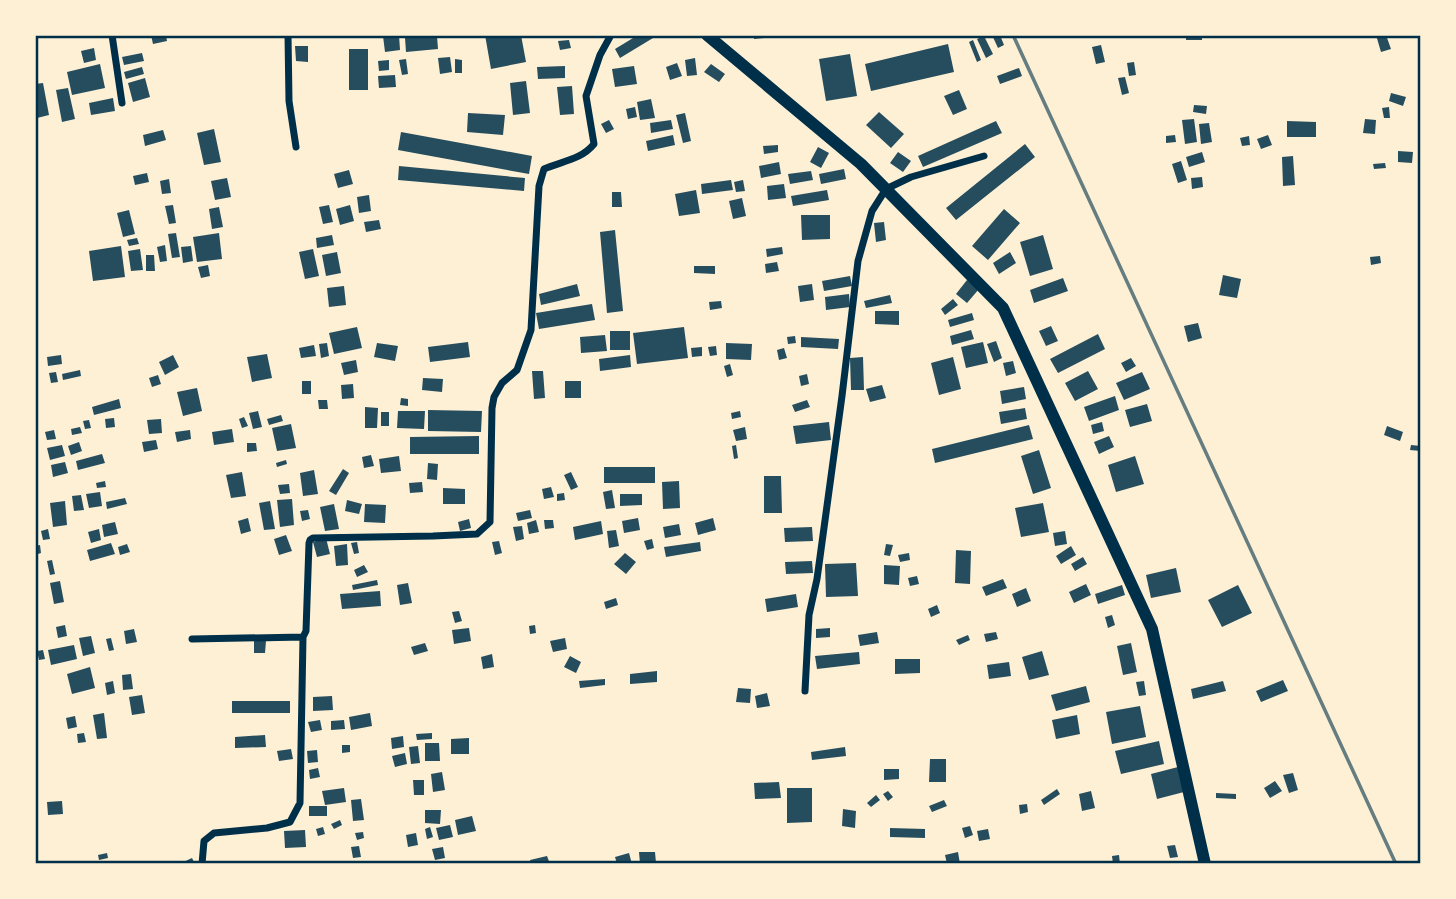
<svg xmlns="http://www.w3.org/2000/svg" width="1456" height="899" viewBox="0 0 1456 899" font-family="'DM Sans',sans-serif">
	<style>
		.building { fill: #264d5e }
		.lines { fill: none; stroke-linecap: round; stroke-linejoin: round }
		.minor { stroke: #003049; stroke-width: 7 }
		.trunk { stroke: #003049; stroke-width: 12 }
		.rail { stroke: #657d81; stroke-width: 3.5 }
		.neatline { fill: none; stroke: #003049; stroke-width: 2.5 }
	</style>
	<rect width="100%" height="100%" fill="#fdf0d5"/>
	<path class="building" d="M151 35H166L167 41 153 44Z
		M399 35 400 50 385 52 383 36Z
		M485 35H521L526 62 491 69Z
		M638 35H658L620 58 615 49Z
		M754 35H774V37L754 39Z
		M992 35H1000L1004 45 998 48Z
		M1186 35H1202V40H1186Z
		M1376 35H1386L1391 49 1381 52Z
		M437 36 438 49 406 52 405 38Z
		M984 36 993 54 986 58 977 39Z
		M569 40 571 48 560 50 558 41Z
		M973 40 981 60 977 62 969 42Z
		M948 44 954 72 871 91 865 64Z
		M1101 45 1105 62 1096 64 1092 47Z
		M295 46H308V62L296 61Z
		M94 48 96 60 84 63 81 51Z
		M349 49H368V90H349Z
		M142 53 144 61 124 65 122 57Z
		M850 54 857 96 826 101 819 59Z
		M450 57 452 72 440 74 438 58Z
		M695 58 697 75 687 76 685 60Z
		M406 59 408 74 402 75 399 60Z
		M455 59 462 60V73H455Z
		M389 60V70L379 71 378 61Z
		M1134 62 1136 75 1129 76 1127 63Z
		M677 63 682 76 670 80 666 67Z
		M100 64 105 88 72 95 67 72Z
		M711 64 725 74 719 82 704 72Z
		M565 66V78L538 79 537 67Z
		M634 66 637 84 615 87 612 69Z
		M142 67 144 74 126 79 124 72Z
		M1019 68 1022 76 1000 84 997 76Z
		M395 75 396 87 379 88 378 76Z
		M1125 77 1129 93 1122 95 1118 78Z
		M145 78 150 97 133 102 128 83Z
		M526 81 530 113 513 115 510 83Z
		M43 83 49 115 37 118 35 108V84Z
		M572 86 574 114 560 115 557 87Z
		M68 88 75 119 62 122 56 90Z
		M959 90 967 109 953 115 944 96Z
		M1391 93 1406 97 1403 106 1389 101Z
		M113 98 115 111 91 115 89 103Z
		M651 99 655 118 640 120 637 102Z
		M1194 105 1207 106 1206 114 1193 112Z
		M635 107 637 117 628 119 626 109Z
		M1389 107 1390 118H1384L1382 108Z
		M879 112 904 134 891 148 866 125Z
		M468 113 505 115 503 135 467 132Z
		M685 113 691 141 683 143 676 115Z
		M1194 119 1197 142 1185 144 1182 120Z
		M1365 119 1376 120 1375 134 1363 133Z
		M609 120 614 129 606 133 601 124Z
		M671 120 673 129 651 133 650 123Z
		M996 121 1002 133 923 167 918 156Z
		M1287 121 1316 122V137H1287Z
		M1209 123 1212 142 1201 144 1199 124Z
		M214 129 221 162 204 165 197 133Z
		M163 130 166 140 145 146 143 135Z
		M401 132 532 156 529 174 398 150Z
		M673 135 675 145 648 151 646 141Z
		M1175 135 1176 142 1166 143V136Z
		M1268 135 1272 145 1261 149 1257 139Z
		M1249 136 1250 145 1242 146 1240 138Z
		M1025 144 1035 157 956 220 946 208Z
		M778 145V152L764 154 763 146Z
		M818 147 829 153 821 168 810 162Z
		M1398 151 1413 152 1412 163 1398 162Z
		M898 152 911 161 903 172 890 163Z
		M1202 152 1205 162 1189 167 1186 157Z
		M1293 156 1295 185 1283 186 1282 157Z
		M1181 161 1187 180 1178 183 1172 164Z
		M779 162 781 174 761 178 759 166Z
		M1385 163 1386 168 1374 169 1373 164Z
		M399 166 525 178 524 191 398 180Z
		M844 169 846 179 821 184 819 174Z
		M349 170 353 184 338 188 334 174Z
		M811 171 813 180 790 184 788 174Z
		M147 173 149 182 135 185 133 176Z
		M1202 177 1203 187 1192 189 1191 178Z
		M227 178 231 197 215 200 211 181Z
		M169 179 171 193 162 194 160 181Z
		M731 180 733 190 702 194 701 184Z
		M743 180 745 191 736 192 734 182Z
		M784 184 786 198 768 200 767 186Z
		M696 190 700 213 679 216 675 194Z
		M827 190 829 200 793 206 791 196Z
		M612 192H621L622 207H612Z
		M369 195 371 211 359 213 357 197Z
		M742 198 746 216 733 219 729 201Z
		M173 205 176 223 169 224 165 206Z
		M329 205 333 222 323 224 319 207Z
		M350 205 354 221 340 225 336 209Z
		M219 207 223 227 212 229 209 209Z
		M1004 209 1020 223 988 260 972 246Z
		M129 210 135 234 123 237 117 213Z
		M801 215H830V239L802 240Z
		M379 220 381 229 366 232 364 222Z
		M884 222 886 240 876 242 874 223Z
		M615 230 623 311 607 313 600 232Z
		M176 233 180 257 172 258 168 234Z
		M219 233 222 259 197 262 193 237Z
		M332 235 334 245 317 248 316 238Z
		M1043 235 1053 269 1030 276 1020 242Z
		M137 238 139 244 129 246 127 240Z
		M165 245 167 261 160 262 157 247Z
		M121 246 125 277 93 281 89 251Z
		M191 246 193 261 183 263 181 247Z
		M782 247 783 254 767 257 766 249Z
		M140 249 143 270 131 271 128 251Z
		M313 249 319 276 305 279 299 252Z
		M337 252 341 273 326 276 322 255Z
		M1010 252 1016 263 999 274 993 263Z
		M146 255H154L155 271H146Z
		M1380 256 1381 263 1371 265 1370 257Z
		M777 262 779 271 766 273 765 264Z
		M208 265 210 276 201 278 198 267Z
		M694 266H715V274L694 273Z
		M1223 275 1241 279 1237 298 1219 295Z
		M850 276 852 286 824 291 822 281Z
		M1063 278 1068 291 1034 303 1030 290Z
		M967 280 979 289 967 303 956 294Z
		M577 284 580 296 541 305 539 294Z
		M812 284 814 300 800 302 798 286Z
		M344 286 346 305 329 307 327 288Z
		M849 294 850 307 826 310 825 297Z
		M890 295 892 303 866 308 864 301Z
		M953 299 958 305 945 315 941 309Z
		M721 301 722 308 710 310 709 302Z
		M592 304 595 320 539 329 536 313Z
		M875 311H899V325L875 324Z
		M972 313 974 320 950 327 948 320Z
		M1198 323 1202 338 1188 342 1184 326Z
		M1051 326 1058 341 1046 346 1039 331Z
		M357 327 362 348 334 354 329 333Z
		M684 327 688 358 637 364 633 333Z
		M971 330 974 339 952 345 950 336Z
		M610 331H630V350H610Z
		M1098 334 1105 349 1058 373 1050 359Z
		M605 335 607 351 581 353 580 337Z
		M795 336 796 343 788 344 787 337Z
		M801 337 839 339 838 349 801 347Z
		M996 341 1002 358 994 362 987 344Z
		M468 342 470 357 430 362 428 347Z
		M983 342 988 363 966 368 961 347Z
		M327 343 329 356 321 358 319 344Z
		M377 343 398 346 395 361 374 357Z
		M726 343 752 344 751 360 726 359Z
		M314 345 316 356 301 358 299 348Z
		M716 346 717 355 710 356 708 347Z
		M702 347V356L692 357 691 348Z
		M784 348 787 358 779 360 777 350Z
		M267 354 272 378 252 382 247 357Z
		M61 355 62 364 48 366 47 357Z
		M173 355 179 367 165 375 159 362Z
		M630 355 631 367 600 371 599 359Z
		M863 357 864 390H851L850 358Z
		M953 357 961 389 939 395 931 363Z
		M1131 358 1136 366 1126 372 1121 363Z
		M356 360 358 372 344 375 341 363Z
		M1013 361 1016 373 1006 376 1003 363Z
		M730 364 733 375 727 377 724 366Z
		M80 370 81 376 63 380 62 374Z
		M532 371H543L545 398 534 399Z
		M1088 371 1098 389 1075 401 1065 383Z
		M56 372 58 382 51 383 49 373Z
		M1142 372 1150 389 1124 400 1116 383Z
		M807 374 809 384 801 386 799 376Z
		M158 375 161 384 152 387 149 378Z
		M423 378 443 379 442 392 422 390Z
		M302 381H311V394H302Z
		M565 381H581V398H565Z
		M353 384 354 398 342 399 341 385Z
		M882 385 886 398 870 402 866 389Z
		M1024 387 1026 399 1002 404 1000 391Z
		M197 388 202 411 183 416 177 392Z
		M1115 396 1119 410 1089 421 1084 407Z
		M401 398 408 399V406L400 405Z
		M119 399 121 408 94 415 92 407Z
		M318 400H327L328 409H319Z
		M807 400 810 407 795 412 792 405Z
		M1147 404 1152 421 1130 427 1125 410Z
		M365 407 378 408 377 428H365Z
		M1025 408 1027 419 1001 424 999 412Z
		M428 410 482 411 481 432 428 431Z
		M258 411 262 427 253 429 249 413Z
		M398 411H425L424 429 397 428Z
		M740 411 741 417 732 419 731 413Z
		M381 412H389V426H381Z
		M281 415 283 421 269 425 267 419Z
		M244 417 248 426 242 428 239 419Z
		M114 418 115 427 106 428 105 419Z
		M161 419 162 433 149 434 147 420Z
		M89 420 91 428 85 429 83 421Z
		M829 422 831 440 796 444 793 426Z
		M1102 422 1104 431 1093 434 1091 425Z
		M291 424 296 448 277 451 272 428Z
		M1029 425 1033 439 935 463 932 449Z
		M1387 426 1403 432 1400 441 1384 435Z
		M80 427 82 433 72 435 71 429Z
		M745 427 747 439 736 441 733 430Z
		M232 429 234 442 214 445 212 432Z
		M54 430 56 439 47 440 45 432Z
		M190 430 191 439 177 442 175 432Z
		M479 436V454H410V437Z
		M1109 436 1114 447 1099 454 1094 442Z
		M156 440 158 449 144 452 142 442Z
		M79 442 82 451 71 455 68 446Z
		M247 443H256L257 451 247 452Z
		M62 445 65 456 50 460 47 448Z
		M736 445 738 458 734 459 732 446Z
		M1411 445 1421 446V451L1410 450Z
		M1039 450 1051 488 1033 494 1021 456Z
		M102 454 105 463 78 470 76 461Z
		M371 455 374 466 364 468 362 457Z
		M399 456 401 471 381 473 379 459Z
		M1135 456 1144 484 1116 492 1108 465Z
		M286 460 287 464 277 467 276 463Z
		M65 462 68 473 53 477 51 465Z
		M428 463 438 464 437 480 427 479Z
		M604 467H655V483H604Z
		M343 469 349 473 336 495 329 491Z
		M314 470 318 494 303 496 300 473Z
		M242 472 246 496 231 498 226 475Z
		M571 472 578 487 571 490 564 475Z
		M764 476H781L782 513H764Z
		M105 481 106 487 97 488 96 483Z
		M679 481 680 508 663 509 662 482Z
		M422 482 423 492 410 493 409 483Z
		M289 484 290 493 280 494 278 485Z
		M551 487 554 497 544 499 542 489Z
		M443 488 465 489V504H443Z
		M612 490 615 508 606 509 603 492Z
		M100 492 102 506 89 508 86 494Z
		M564 493 565 500 557 501V494Z
		M620 494H642V505L620 506Z
		M81 495 84 510 74 511 72 496Z
		M125 498 127 504 107 509 106 502Z
		M292 499 294 525 280 527 277 500Z
		M347 500 362 504 359 514 345 511Z
		M65 501 67 525 53 527 50 503Z
		M270 501 275 529 264 530 259 503Z
		M1043 503 1049 532 1021 537 1015 508Z
		M334 504 339 529 325 531 320 507Z
		M365 504 386 505 385 523 364 522Z
		M308 510 310 519 302 521 300 511Z
		M530 510 532 518 518 521 516 513Z
		M248 518 251 531 241 534 238 521Z
		M638 518 640 530 624 533 622 521Z
		M713 518 716 530 698 535 695 523Z
		M469 519 471 528 460 531 458 522Z
		M536 520 539 532 529 534 527 523Z
		M544 520H553L554 528 545 529Z
		M601 521 603 534 575 540 573 527Z
		M115 522 118 534 104 537 102 525Z
		M679 524 681 535 665 538 663 527Z
		M522 526 524 539 516 541 513 527Z
		M812 527 813 541 785 542 784 528Z
		M48 529 50 539 43 540 41 531Z
		M99 529 101 540 91 543 88 532Z
		M616 530 619 546 609 548 607 531Z
		M1065 531 1067 544 1055 546 1053 533Z
		M286 535 292 551 279 555 274 539Z
		M326 538 330 554 317 557 313 542Z
		M652 539 654 548 647 550 644 541Z
		M499 541 502 553 495 555 492 542Z
		M357 542 359 553 354 554 351 543Z
		M700 542 701 551 666 557 664 547Z
		M111 543 115 554 90 561 87 550Z
		M127 544 130 552 120 555 118 547Z
		M347 544 348 565 336 566 334 546Z
		M886 544 893 545 890 556 884 555Z
		M40 545 41 553 35 555V546Z
		M1071 546 1076 555 1061 564 1056 556Z
		M956 550 971 551 970 584 955 583Z
		M625 553 636 562 626 574 614 564Z
		M909 553 910 560 900 562 898 555Z
		M1083 557 1087 564 1075 571 1071 564Z
		M52 560 55 574 50 575 47 561Z
		M812 561 813 573 786 574 785 562Z
		M856 563 858 596 826 597 825 564Z
		M364 565 368 572 357 577 354 570Z
		M884 565 900 566 899 585 884 584Z
		M1176 568 1181 592 1151 598 1146 575Z
		M917 576 919 584 910 586 908 578Z
		M1003 579 1007 588 986 596 982 587Z
		M377 580 378 585 353 590 352 585Z
		M60 581 64 602 54 604 50 583Z
		M408 583 412 603 400 605 397 585Z
		M1086 584 1091 595 1074 603 1069 592Z
		M1122 585 1125 595 1098 604 1095 594Z
		M1238 585 1252 613 1222 627 1208 600Z
		M1026 588 1031 601 1017 607 1012 594Z
		M380 591 381 606 342 609 340 594Z
		M796 594 798 607 767 612 765 599Z
		M616 598 618 605 606 609 604 602Z
		M937 605 940 613 931 617 928 609Z
		M459 611 462 621 455 623 452 612Z
		M1112 615 1115 625 1108 628 1105 617Z
		M65 625 67 636 58 638 56 627Z
		M535 625 536 633 530 634 529 626Z
		M469 628 471 641 454 644 452 630Z
		M830 628V637L816 638V629Z
		M134 629 137 642 126 644 124 631Z
		M877 632 879 643 860 646 858 635Z
		M996 632 998 639 986 642 984 634Z
		M968 635 970 640 959 645 956 640Z
		M91 636 95 653 83 656 79 638Z
		M111 638 114 650 109 651 106 639Z
		M565 638 567 649 553 652 550 641Z
		M254 640 266 641 265 653H254Z
		M425 643 428 651 414 655 411 647Z
		M1131 643 1137 672 1123 675 1117 646Z
		M74 645 77 659 51 665 48 650Z
		M43 650 45 659 39 660 37 651Z
		M1042 651 1049 675 1029 680 1022 657Z
		M859 652 860 664 817 669 815 656Z
		M492 654 494 667 483 669 481 657Z
		M570 656 581 662 576 673 564 667Z
		M895 659H920V673L895 674Z
		M1009 662 1011 676 989 679 987 665Z
		M90 667 95 688 72 694 67 674Z
		M657 671V682L630 684V674Z
		M131 674 133 689 123 690 122 675Z
		M605 679V685L580 688 579 681Z
		M1283 680 1288 691 1261 702 1256 691Z
		M113 681 115 693 107 695 105 683Z
		M1144 681 1146 695 1139 696 1136 682Z
		M1223 681 1226 691 1193 699 1191 689Z
		M1086 686 1090 702 1056 711 1051 695Z
		M738 688 751 689 750 703 736 702Z
		M767 693 770 706 757 708 755 696Z
		M142 695 145 713 132 715 129 697Z
		M332 696 333 710 313 711V697Z
		M232 701H290V713H232Z
		M1140 706 1146 737 1112 744 1106 712Z
		M104 713 107 738 97 739 93 715Z
		M370 713 372 726 351 730 349 717Z
		M1077 715 1080 734 1056 739 1052 720Z
		M75 716 77 727 68 729 66 718Z
		M320 720 322 730 311 732 308 722Z
		M344 720 345 729 331 730V721Z
		M84 733 86 742 78 743 77 734Z
		M432 733V739L417 740 416 734Z
		M265 735 266 747 235 748V737Z
		M403 736 404 747 392 749 391 738Z
		M469 738V754H451V739Z
		M1159 741 1164 764 1121 774 1115 751Z
		M425 743H439L440 761H425Z
		M342 745H350V752L342 753Z
		M418 746 420 763 411 764 409 747Z
		M845 747 846 756 812 760 811 752Z
		M291 749 293 759 279 761 277 751Z
		M317 750 318 762 308 763 307 751Z
		M405 753 407 764 395 767 392 756Z
		M930 759H946V782H929Z
		M1178 767 1184 792 1157 799 1151 774Z
		M318 768 320 777 310 779 309 770Z
		M884 769H899V779L884 780Z
		M442 772 445 790 433 792 431 774Z
		M1293 773 1298 790 1289 793 1283 775Z
		M413 780H424V795H414Z
		M1275 781 1282 791 1270 798 1264 788Z
		M779 782 781 798 755 799 754 783Z
		M344 788 346 802 325 805 322 791Z
		M787 788H812V822L787 823Z
		M1057 789 1060 794 1044 805 1041 800Z
		M888 791 893 797 888 801 883 794Z
		M1091 791 1095 808 1082 811 1079 794Z
		M1216 793 1236 794V799L1216 798Z
		M876 795 880 800 871 807 867 803Z
		M361 799 364 820 353 821 351 800Z
		M944 800 947 806 932 812 929 806Z
		M62 801 63 814 48 815 47 802Z
		M1027 804 1028 812 1020 814 1019 805Z
		M309 806H327V816H309Z
		M843 809 856 811 855 828 842 826Z
		M425 810H441L440 824 425 823Z
		M472 816 476 831 458 835 455 820Z
		M340 820 342 825 334 829 331 824Z
		M450 825 453 837 439 840 436 828Z
		M970 826 973 835 965 838 962 828Z
		M323 827 325 834 318 836 316 829Z
		M430 827 433 837 427 839 425 829Z
		M890 828 925 829V838L890 837Z
		M988 829 990 839 979 841 977 831Z
		M305 830 306 847 285 848 284 831Z
		M363 832 364 838 357 840 355 833Z
		M416 833 418 845 408 847 406 835Z
		M1175 845 1178 857 1170 858 1167 846Z
		M359 846 361 857 353 858 351 847Z
		M443 847 445 858 435 860 432 849Z
		M639 852H655L656 863 640 864Z
		M958 852 960 864H947L945 855Z
		M107 853 108 858 99 860 98 855Z
		M629 853 632 864H617L615 857Z
		M1119 855 1120 864H1113L1112 856Z
		M547 856 550 864H531L530 860Z
		M192 858 195 864H179Z"/>
	<g class="lines">
		<path class="minor" d="M112 35 122 103
			M288 35 289 101 296 147
			M192 639 303 637 306 631 309 543 310 540 313 538 433 536 477 534 490 522 492 408 494 397 502 383 517 370 531 330 539 186 544 169C562 161 581 160 594 144L586 96 600 55 611 35
			M805 691 809 615 817 579 842 396 858 261 872 211 886 189 911 177 984 156
			M202 864 204 841 214 833 267 828 290 822 300 803 303 637"/>
		<path class="trunk" d="M707 35 861 164 1003 308 1152 629 1205 864"/>
		<path class="rail" d="M1013 35 1396 864"/>
	</g>
	<rect width="1456" height="899" fill="none" stroke="#fdf0d5" stroke-width="74"/>
	<rect x="37" y="37" width="1382" height="825" class="neatline"/>
</svg>
